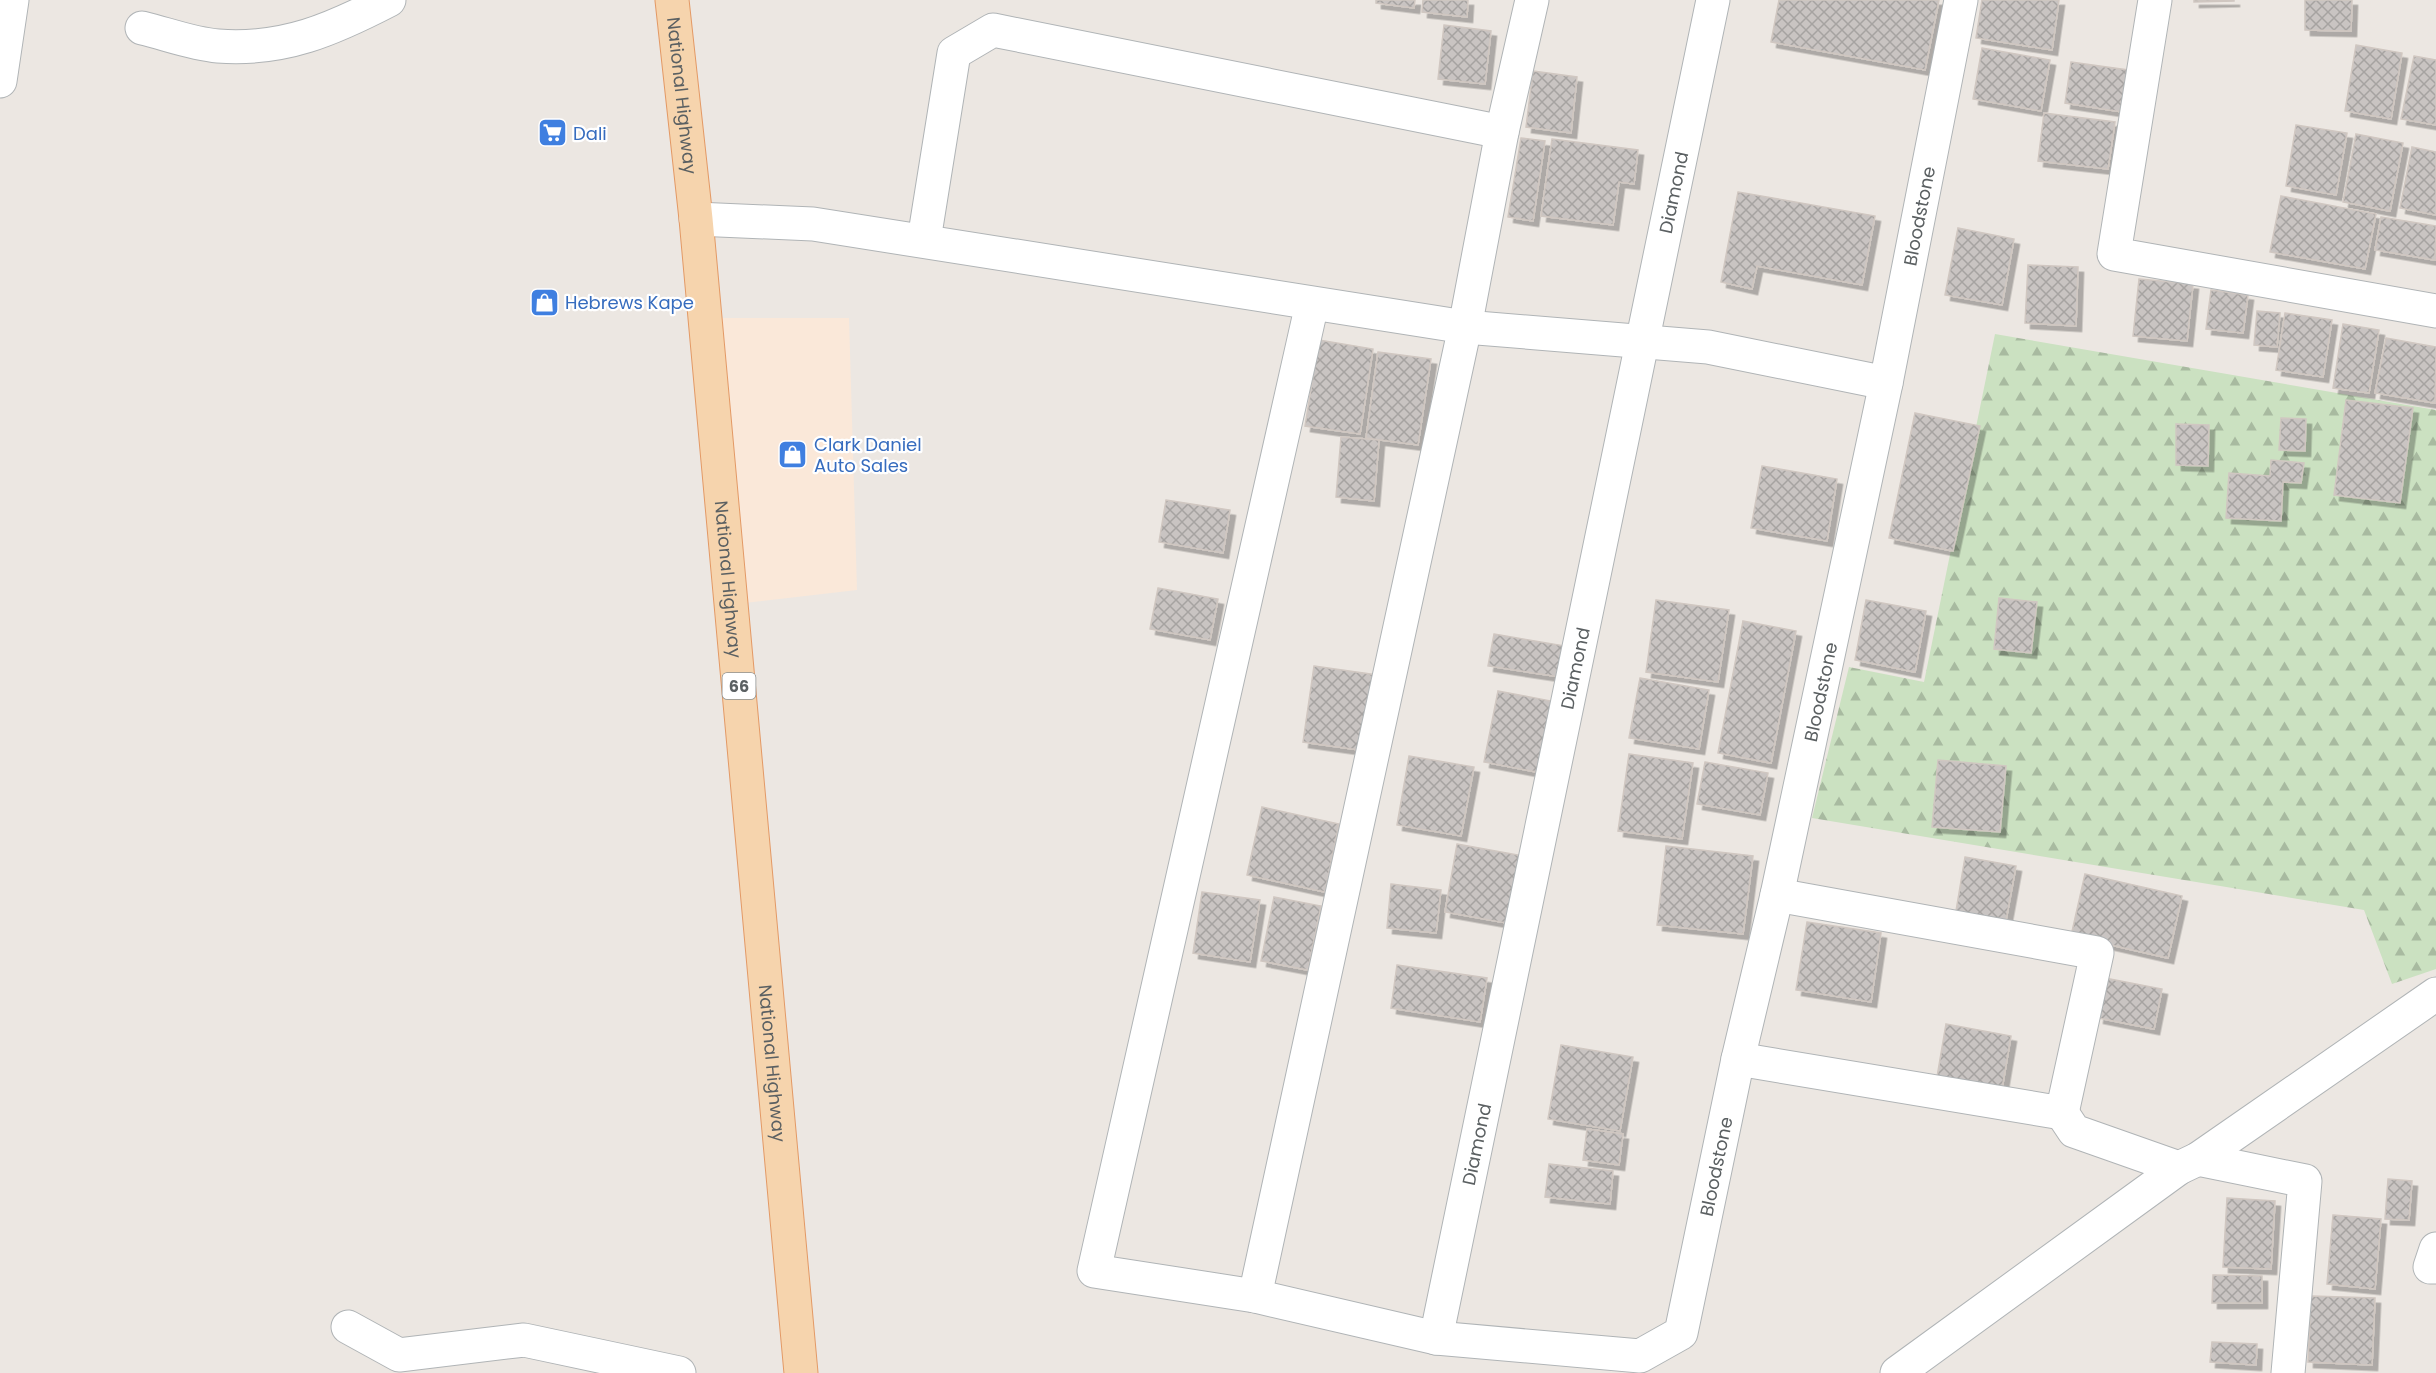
<svg xmlns="http://www.w3.org/2000/svg" width="2436" height="1373" viewBox="0 0 2436 1373" font-family="Poppins,sans-serif">
	<style>
		.commercial { fill: #fae8d9 }
		.forest { fill: url(#forest-firs) }
		.building { fill: url(#building-cross-hatch); stroke: #d0c7c1; stroke-width: 1.5; filter: url(#shadow) }
		.lines { fill: none; stroke-linecap: round; stroke-linejoin: round }
		.minor-casing { stroke: #b0b4b6; stroke-width: 35 }
		.major-casing { stroke: #e39965; stroke-width: 35 }
		.minor { stroke: #fff; stroke-width: 33 }
		.major { stroke: #f6d4ad; stroke-width: 33 }
		.labels { text-anchor: middle; dominant-baseline: central; stroke-width: 4.5; stroke-linejoin: round; paint-order: stroke }
		.shield { fill: #fff; stroke: #8c9091; stroke-width: 1.5 }
		.shield-label { font-size: 16px; font-weight: bold; fill: #5b6062 }
		.street-label { font-size: 18px; fill: #5b6062; stroke: #fff }
		.shop-label { font-size: 18px; fill: #366cbe; stroke: #fff; text-anchor: start }
	</style>
	<defs>
		<pattern id="forest-firs" width="22" height="20" patternUnits="userSpaceOnUse" patternTransform="scale(1.5)"><rect width="22" height="20" fill="#cbe1c1"/><path d="M5 1l3.5 6h-7zM16 11l3.5 6h-7z" fill="#a8baa0"/></pattern>
		<pattern id="building-cross-hatch" width="8" height="8" patternUnits="userSpaceOnUse" patternTransform="scale(1.5)"><rect width="8" height="8" fill="#c9c4c2"/><path d="M0 0l8 8M0 8l8-8" fill="none" stroke="#a6a3a1"/></pattern>
		<filter id="shadow"><feDropShadow dx="5.5" dy="5.5" stdDeviation="0" flood-color="#0004"/></filter>
	</defs>
	<rect width="100%" height="100%" fill="#ece7e2"/>
	<path class="commercial" d="M722 318H849L857 590 745 603Z"/>
	<path class="forest" d="M1995 334 2436 410V969L2392 984 2364 910 1812 818 1849 667 1924 682Z"/>
	<path class="building" d="M1376 0H1415L1414 8 1376 3Z
		M1423 0H1468L1467 17 1422 12Z
		M1779 0H1939L1925 70 1771 42Z
		M1982 0H2059L2052 50 1976 38Z
		M2194 0H2234V1L2194 2Z
		M2305 0H2352L2351 31 2305 30Z
		M1444 25 1491 31 1485 84 1438 79Z
		M2356 45 2402 53 2391 119 2345 111Z
		M1982 48 2050 60 2041 111 1973 99Z
		M2414 56 2436 60V125L2401 119Z
		M2071 62 2128 70 2122 112 2065 103Z
		M1533 71 1577 77 1571 133 1526 127Z
		M2044 113 2115 122 2108 169 2038 161Z
		M2296 125 2347 133 2336 195 2286 186Z
		M2356 134 2403 143 2390 211 2343 202Z
		M1521 138 1545 141 1533 221 1508 217Z
		M1552 139 1638 150 1634 184 1619 182 1613 225 1541 216Z
		M2412 147 2436 152V215L2400 208Z
		M1738 192 1875 216 1862 285 1757 266 1752 289 1721 282Z
		M2281 196 2376 214 2365 269 2270 252Z
		M2381 217 2436 226 2435 260 2375 250Z
		M1958 228 2014 239 2002 305 1945 295Z
		M2028 265 2078 267 2076 326 2025 323Z
		M2139 279 2193 284 2187 341 2133 336Z
		M2211 290 2248 295 2243 333 2206 329Z
		M2257 311 2280 313 2277 347 2254 345Z
		M2285 313 2332 320 2323 377 2276 370Z
		M2343 324 2379 330 2369 393 2333 388Z
		M2386 338 2436 347 2435 403 2375 393Z
		M1319 340 1373 349 1360 434 1305 426Z
		M1378 352 1431 359 1418 445 1366 438Z
		M2346 400 2413 408 2400 503 2334 495Z
		M1915 413 1980 426 1953 551 1889 538Z
		M2281 418 2306 419 2305 451 2279 450Z
		M2176 424 2209 425 2208 466 2176 465Z
		M1341 437 1379 440 1374 501 1336 497Z
		M2271 460 2304 463 2301 483 2283 482 2281 521 2226 518 2229 473 2270 476Z
		M1762 466 1837 479 1827 541 1751 528Z
		M1166 500 1230 510 1223 553 1159 542Z
		M1158 588 1218 599 1210 640 1150 629Z
		M1999 598 2037 602 2031 653 1994 649Z
		M1656 600 1729 610 1718 682 1646 672Z
		M1866 600 1926 611 1915 672 1855 660Z
		M1743 621 1796 631 1771 763 1718 753Z
		M1494 634 1565 646 1560 677 1488 666Z
		M1314 666 1377 675 1366 751 1303 742Z
		M1640 678 1709 690 1699 749 1629 738Z
		M1498 691 1556 702 1542 773 1484 762Z
		M1629 754 1693 763 1682 839 1618 831Z
		M1409 756 1474 767 1461 836 1397 825Z
		M1938 760 2006 766 2000 832 1932 827Z
		M1705 762 1768 773 1760 815 1697 804Z
		M1262 807 1339 824 1325 892 1247 875Z
		M1457 844 1529 857 1517 925 1445 912Z
		M1666 846 1753 856 1743 934 1657 925Z
		M1965 857 2016 866 2005 926 1955 917Z
		M2085 874 2182 896 2168 958 2071 936Z
		M1391 884 1441 890 1436 933 1387 928Z
		M1202 892 1260 900 1250 962 1193 953Z
		M1274 897 1321 906 1308 970 1261 961Z
		M1807 922 1881 933 1871 1002 1796 990Z
		M1397 965 1487 978 1480 1022 1391 1008Z
		M2105 978 2162 989 2154 1029 2098 1018Z
		M1946 1024 2011 1036 2002 1089 1937 1077Z
		M1561 1045 1633 1057 1620 1131 1548 1119Z
		M1587 1129 1623 1134 1619 1165 1583 1160Z
		M1549 1164 1613 1171 1610 1204 1545 1197Z
		M2388 1179 2412 1181 2409 1220 2385 1219Z
		M2227 1198 2275 1201 2271 1269 2223 1267Z
		M2333 1215 2381 1219 2375 1289 2327 1284Z
		M2213 1275 2262 1276V1303H2212Z
		M2311 1296 2375 1298 2372 1365 2308 1362Z
		M2212 1342 2257 1344 2256 1365 2210 1362Z"/>
	<g class="lines">
		<defs>
			<g id="minor">
				<path d="M2155 0 2114 254 2436 311"/>
				<path d="M142 28C167 34 193 44 218 46 284 51 333 29 389 0"/>
				<path d="M0 81 12 0"/>
				<path d="M696 219 813 224 1465 327 1708 347 1886 383"/>
				<path d="M924 240 954 53 993 30 1502 132"/>
				<path id="s1" d="M1312 304 1094 1271 1255 1296 1436 1338 1640 1356 1681 1333 1738 1059 1777 895 1886 383 1961 0"/>
				<path d="M1738 1059 2062 1113 2097 953 1777 895"/>
				<path d="M2062 1113 2074 1131 2179 1168"/>
				<path d="M2198 1159 2305 1181 2288 1373"/>
				<path d="M2436 1249 2430 1267H2436"/>
				<path d="M1255 1296 1465 327 1502 132 1532 0"/>
				<path d="M348 1327 399 1355 524 1340 679 1373"/>
				<path id="s2" d="M1436 1338 1713 0"/>
				<path d="M1897 1373 2179 1168 2198 1159 2436 994"/>
			</g>
			<g id="major">
				<path id="s3" d="M672 0 696 219 801 1373"/>
			</g>
		</defs>
		<use href="#minor" class="minor-casing"/>
		<use href="#major" class="major-casing"/>
		<use href="#minor" class="minor"/>
		<use href="#major" class="major"/>
	</g>
	<defs>
		<symbol id="supermarket-square" viewBox="-11 -11 22 22"><rect x="-9" y="-9" width="18" height="18" rx="4" fill="#3f7fe0" stroke="#fff"/><path d="M-6-5.5h2.5l.6 2H6L4.5 2H-2.5L-4.4-4H-6ZM-1.5 3.2a1.3 1.3 0 1 0 .1 0ZM3 3.2a1.3 1.3 0 1 0 .1 0Z" fill="#fff"/></symbol>
		<symbol id="shop-square" viewBox="-11 -11 22 22"><rect x="-9" y="-9" width="18" height="18" rx="4" fill="#3f7fe0" stroke="#fff"/><path d="M-5-2.5h2.3a2.7 3.5 0 0 1 5.4 0H5L5.5 6h-11ZM-1.5-2.5h3a1.5 2.3 0 0 0-3 0Z" fill="#fff"/></symbol>
	</defs>
	<g fill-rule="evenodd">
		<use href="#supermarket-square" x="536" y="116" width="33" height="33"/>
		<use href="#shop-square" x="528" y="286" width="33" height="33"/>
		<use href="#shop-square" x="776" y="438" width="33" height="33"/>
	</g>
	<g class="labels">
		<rect class="shield" x="722.5" y="673" width="33" height="26" rx="4.5"/>
		<g class="shield-label">
			<text x="739" y="686">66</text>
		</g>
		<g class="street-label">
			<text stroke="none"><textPath href="#s3" startOffset="96">National Highway</textPath></text>
			<text stroke="none"><textPath href="#s2" startOffset="1170">Diamond</textPath></text>
			<text stroke="none"><textPath href="#s1" startOffset="2734">Bloodstone</textPath></text>
			<text stroke="none"><textPath href="#s3" startOffset="582">National Highway</textPath></text>
			<text stroke="none"><textPath href="#s2" startOffset="684">Diamond</textPath></text>
			<text stroke="none"><textPath href="#s1" startOffset="2248">Bloodstone</textPath></text>
			<text stroke="none"><textPath href="#s3" startOffset="1068">National Highway</textPath></text>
			<text stroke="none"><textPath href="#s2" startOffset="198">Diamond</textPath></text>
			<text stroke="none"><textPath href="#s1" startOffset="1762">Bloodstone</textPath></text>
		</g>
		<g class="shop-label">
			<text x="573" y="133">Dali</text>
			<text x="565" y="302">Hebrews Kape</text>
			<text x="814" y="444">Clark Daniel<tspan x="814" dy="21">Auto Sales</tspan></text>
		</g>
	</g>
</svg>
